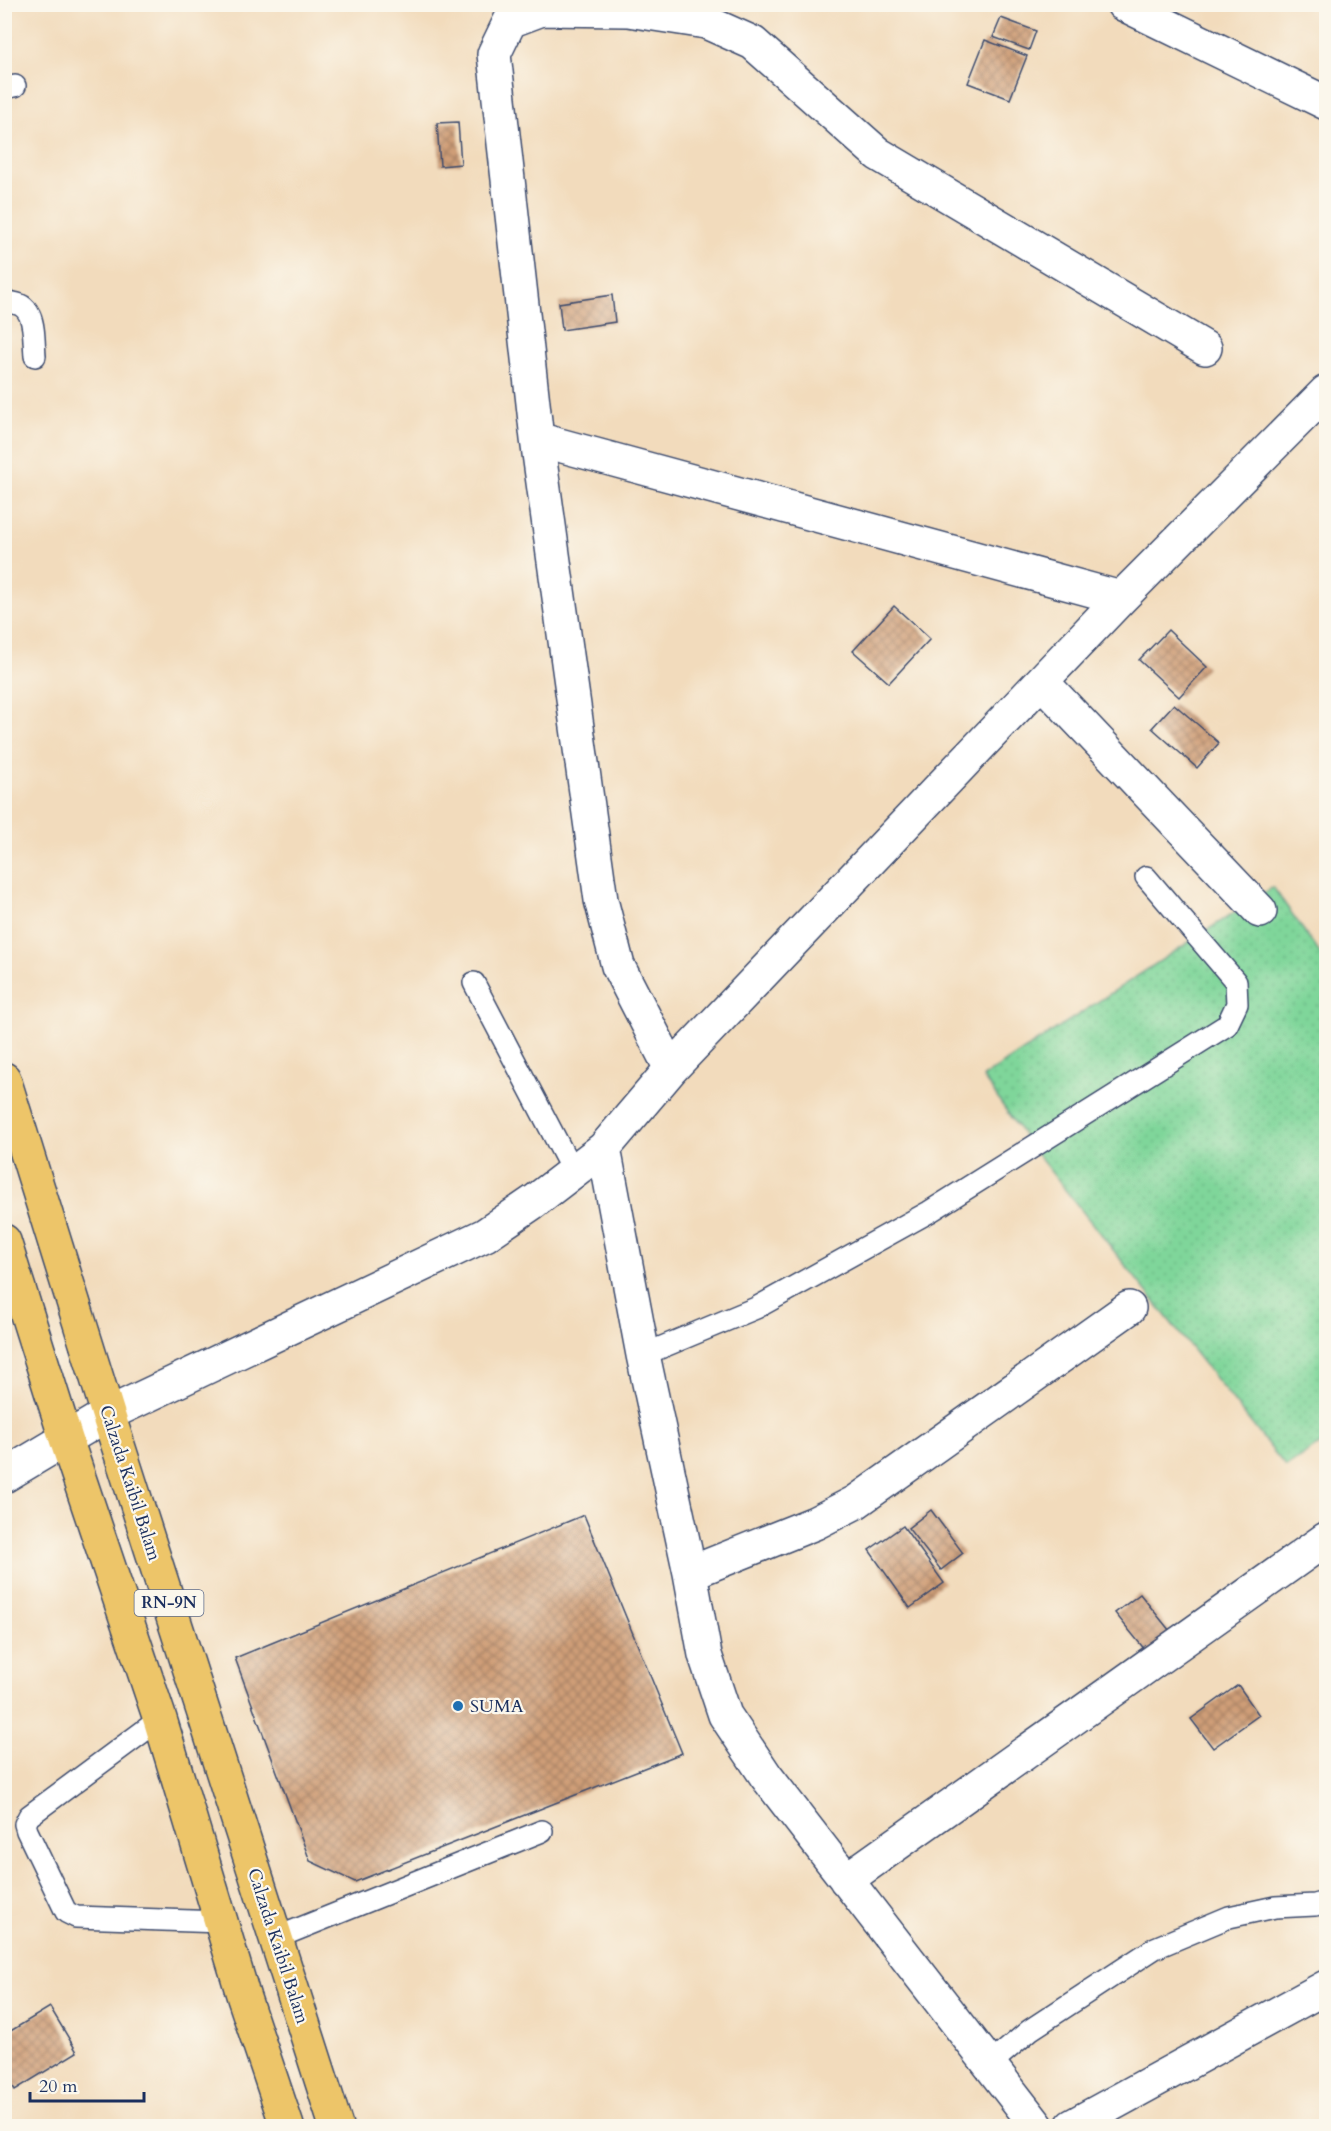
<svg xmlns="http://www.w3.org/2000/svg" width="1331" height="2131" viewBox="0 0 1331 2131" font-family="Cardo,serif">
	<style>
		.green { fill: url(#green-dots); stroke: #4d827c; stroke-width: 1.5 }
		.building { fill: url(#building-cross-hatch) }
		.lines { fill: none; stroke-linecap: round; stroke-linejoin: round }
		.lane-casing { stroke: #3b496c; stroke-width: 24 }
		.street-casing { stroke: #3b496c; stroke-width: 36 }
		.primary-casing { stroke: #3b496c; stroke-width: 36 }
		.lane { stroke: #fff; stroke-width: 21 }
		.street { stroke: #fff; stroke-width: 33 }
		.primary { stroke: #edc569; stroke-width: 33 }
		.poi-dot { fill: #1f6fb2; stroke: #fbf7ec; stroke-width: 2 }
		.labels { text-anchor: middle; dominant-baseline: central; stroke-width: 4.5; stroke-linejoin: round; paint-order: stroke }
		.shield { fill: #fbf7ec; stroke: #5e6b89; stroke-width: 1.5 }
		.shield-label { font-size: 16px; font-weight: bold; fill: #1b2f5e }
		.street-label { font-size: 18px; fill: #1b2f5e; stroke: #fbf7ec }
		.poi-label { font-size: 18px; fill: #1b2f5e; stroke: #fbf7ec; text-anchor: start }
	</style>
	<defs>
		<pattern id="green-dots" width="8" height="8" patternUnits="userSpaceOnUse" patternTransform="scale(1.5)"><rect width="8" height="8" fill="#7fd69a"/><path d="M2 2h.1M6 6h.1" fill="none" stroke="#6db887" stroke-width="1.8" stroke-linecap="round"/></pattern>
		<pattern id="building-cross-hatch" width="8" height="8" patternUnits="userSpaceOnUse" patternTransform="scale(1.5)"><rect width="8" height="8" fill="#cf9e77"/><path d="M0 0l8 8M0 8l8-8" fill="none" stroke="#a78165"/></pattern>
	</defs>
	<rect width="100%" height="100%" fill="#fbf7ec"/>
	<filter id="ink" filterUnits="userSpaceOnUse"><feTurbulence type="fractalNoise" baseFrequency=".0167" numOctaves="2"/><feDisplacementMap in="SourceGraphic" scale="12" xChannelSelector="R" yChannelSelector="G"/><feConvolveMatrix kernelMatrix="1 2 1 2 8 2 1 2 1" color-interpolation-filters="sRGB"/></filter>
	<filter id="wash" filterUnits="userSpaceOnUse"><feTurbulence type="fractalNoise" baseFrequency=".008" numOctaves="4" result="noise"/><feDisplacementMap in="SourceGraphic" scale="24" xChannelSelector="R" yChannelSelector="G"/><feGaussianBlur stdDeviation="1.35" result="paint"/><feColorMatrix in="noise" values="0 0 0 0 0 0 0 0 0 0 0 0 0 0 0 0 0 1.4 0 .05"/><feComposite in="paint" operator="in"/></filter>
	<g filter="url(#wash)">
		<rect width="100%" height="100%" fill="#f2dbbc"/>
		<path class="green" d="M1273 887 1326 962V1440L1286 1467 1032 1148 983 1077Z"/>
		<g id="blocks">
			<path class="building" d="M1001 18 1036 31 1029 50 993 37Z
				M985 40 1027 56 1010 99 968 83Z
				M458 122 461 164 440 166 437 123Z
				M612 295 615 322 562 330 559 303Z
				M894 606 930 639 889 683 853 651Z
				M1168 630 1207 667 1179 697 1139 660Z
				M1174 704 1219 743 1197 768 1152 728Z
				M931 1510 963 1553 941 1570 908 1528Z
				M584 1515 682 1753 355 1882 310 1861 235 1658Z
				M903 1526 944 1583 910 1608 869 1550Z
				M1140 1594 1174 1636 1150 1656 1115 1613Z
				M1238 1685 1259 1715 1213 1748 1191 1719Z
				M50 2007 77 2052 15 2090 4 2072V2035Z"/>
		</g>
	</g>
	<g filter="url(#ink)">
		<use href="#blocks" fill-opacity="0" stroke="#3b496c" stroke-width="1.5"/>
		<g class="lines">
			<defs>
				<path id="lane" d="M4 88 15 86
					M4 303C37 299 33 333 35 356
					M474 983 573 1172
					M643 1355 756 1308 929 1212 1227 1025 1237 1004 1236 982 1146 877
					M160 1719 29 1816 25 1824 27 1831 66 1912 76 1917 221 1922
					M276 1938 542 1831
					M989 2065 1030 2030 1155 1948 1229 1917 1275 1907 1315 1905 1326 1902"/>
				<path id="street" d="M1123 4 1326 103
					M537 439 1121 598
					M1042 682 1260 911
					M671 1069 618 966 601 900 537 439 494 54 510 21 542 9 628 10 706 22 753 43 878 154 1205 348
					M604 1148 643 1355 690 1573 705 1655 725 1715 766 1776 1037 2126
					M4 1476 108 1414 485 1235 535 1201 604 1148 671 1069 1121 598 1326 392
					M690 1573 815 1523 856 1502 1129 1308
					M846 1880 1326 1539
					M1072 2126 1326 1987"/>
				<path id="primary" d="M4 1079 108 1414 336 2126
					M4 1241 66 1439 160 1719 244 1998 287 2126"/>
			</defs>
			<use href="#lane" class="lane-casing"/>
			<use href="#street" class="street-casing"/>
			<use href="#primary" class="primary-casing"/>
			<use href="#lane" class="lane"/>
			<use href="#street" class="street"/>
			<use href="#primary" class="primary"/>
		</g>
	</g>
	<circle class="poi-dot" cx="458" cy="1706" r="6"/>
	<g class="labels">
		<rect class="shield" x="134.5" y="1590" width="69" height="26" rx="4.5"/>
		<g class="shield-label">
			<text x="169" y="1603">RN-9N</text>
		</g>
		<g class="street-label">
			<text transform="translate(130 1483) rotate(72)">Calzada Kaibil Balam</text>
			<text transform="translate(278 1946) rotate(72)">Calzada Kaibil Balam</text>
		</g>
		<g class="poi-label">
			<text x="470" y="1706">SUMA</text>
		</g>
	</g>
	<rect width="1331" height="2131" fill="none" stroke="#fbf7ec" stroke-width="24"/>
	<path d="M30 2092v9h114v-9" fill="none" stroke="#1b2f5e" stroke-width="3"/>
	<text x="39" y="2092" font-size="18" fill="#1b2f5e" stroke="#fbf7ec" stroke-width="4.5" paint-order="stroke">20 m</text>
</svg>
